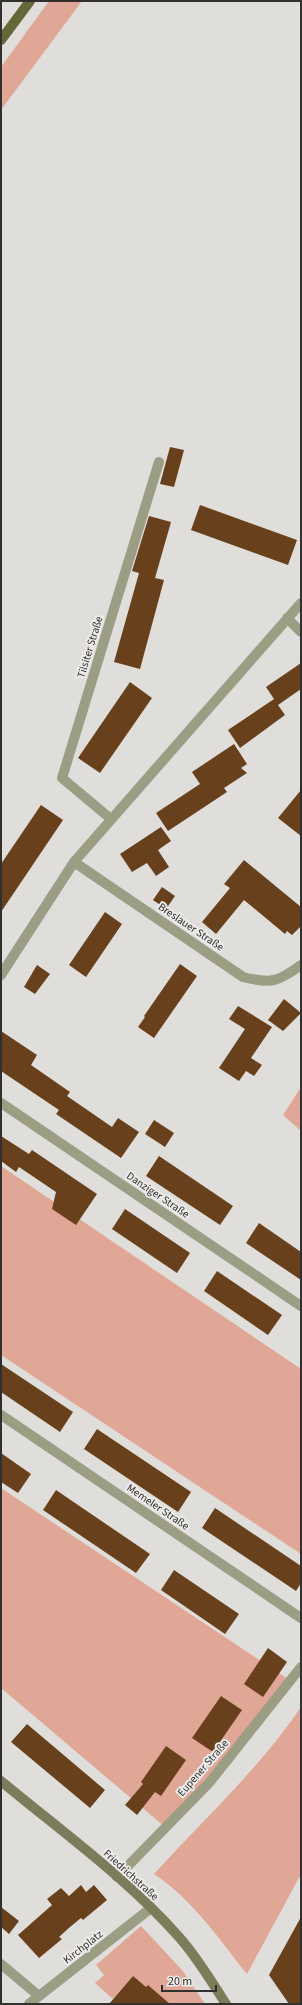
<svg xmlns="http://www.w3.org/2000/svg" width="302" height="2005" viewBox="0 0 302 2005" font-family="'Source Sans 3',sans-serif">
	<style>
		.green { fill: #e0a696 }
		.building { fill: #68411c }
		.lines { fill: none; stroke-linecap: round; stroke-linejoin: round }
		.street { stroke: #9c9d85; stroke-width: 10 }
		.secondary { stroke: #7b7d5a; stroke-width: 10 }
		.primary { stroke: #65663a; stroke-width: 10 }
		.labels { text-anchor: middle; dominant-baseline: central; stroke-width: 4; stroke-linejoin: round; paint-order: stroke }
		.street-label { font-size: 11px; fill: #31302f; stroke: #edebe9 }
	</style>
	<rect width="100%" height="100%" fill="#e0dedb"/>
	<path class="green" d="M49 1H82L1 110V67Z
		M301 1087V1131L283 1115Z
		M1 1166 301 1369V1554L1 1355Z
		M1 1488 291 1681 165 1827 1 1688Z
		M301 1707V1874L247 1974C219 1939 192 1899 154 1874 204 1819 259 1769 301 1707Z
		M141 1926 182 1970 205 2004H162L165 2000 148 1985 144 1990 133 1976 113 1999 95 1983 104 1975 96 1965Z"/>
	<path class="building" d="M170 447 184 450 174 487 160 484Z
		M200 505 297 540 288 565 191 530Z
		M149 516 171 522 155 578 164 580 140 669 114 662 139 573 132 571Z
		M301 663V689L278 705 285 715 240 748 228 730 274 699 278 705 266 687Z
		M130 682 152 698 100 773 78 758Z
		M234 744 247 764 241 768 247 773 224 788 227 792 168 831 156 813 200 784 192 772Z
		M301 790V836L278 818Z
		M41 805 63 820 1 912V864Z
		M161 827 171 841 158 850 169 867 156 876 147 863 132 872 120 854Z
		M244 860 301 907V926L292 935 287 931 285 934 244 900 216 934 202 922 230 888 224 884Z
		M162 887 175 896 166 909 153 900Z
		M105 912 122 924 86 977 69 965Z
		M180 964 197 976 154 1038 138 1027 145 1017 144 1016Z
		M37 965 50 974 35 994 24 987Z
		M284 999 301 1013 283 1031 268 1020Z
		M238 1006 272 1027 251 1058 262 1065 254 1076 246 1071 239 1081 219 1068 245 1029 229 1019Z
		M1 1031 37 1055 31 1065 70 1092 67 1096 112 1127 118 1118 139 1132 121 1158 56 1114 59 1110 1 1071Z
		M154 1120 174 1133 165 1147 145 1134Z
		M1 1136 29 1154 32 1150 97 1194 76 1225 52 1209 56 1192 19 1167 16 1172 1 1161Z
		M159 1156 233 1206 220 1225 146 1176Z
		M125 1209 190 1253 177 1273 112 1229Z
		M259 1223 301 1252V1280L246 1243Z
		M217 1271 282 1315 268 1335 204 1291Z
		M1 1364 73 1412 60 1432 1 1392Z
		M97 1429 191 1492 178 1512 84 1449Z
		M1 1453 31 1474 18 1493 1 1482Z
		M56 1490 150 1554 136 1573 43 1510Z
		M215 1508 301 1566V1583L296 1591 202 1528Z
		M174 1570 239 1614 225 1634 161 1590Z
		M268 1648 287 1662 263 1697 244 1684Z
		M221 1696 242 1710 213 1752 192 1738Z
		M27 1724 105 1790 90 1808 11 1742Z
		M166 1746 186 1760 161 1796 155 1792 137 1815 125 1805 143 1784 141 1782Z
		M81 1885 86 1892 94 1885 107 1900 83 1920 81 1918 70 1927 59 1937 62 1939 39 1958 18 1935 52 1905 47 1899 61 1888 69 1896Z
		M1 1907 19 1921 9 1934 1 1927Z
		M301 1917V2004H289L269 1975Z
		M133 1976 146 1987 148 1985 170 2004H109Z"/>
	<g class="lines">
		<path class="street" d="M287 618 301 632
			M111 819 62 778 159 462
			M74 862 243 977C271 984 278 982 301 965
			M1 975 74 862 301 603
			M1 1103 301 1306
			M1 1415 301 1618
			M117 1877 209 1783 301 1667
			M1 1964 39 1996
			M29 2004 151 1908"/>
		<path class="secondary" d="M1 1781C61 1831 127 1878 179 1937 197 1957 211 1981 226 2004"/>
		<path class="primary" d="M1 40 30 1"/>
	</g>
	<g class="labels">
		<g class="street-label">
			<text transform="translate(90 647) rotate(-73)">Tilsiter Straße</text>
			<text transform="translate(191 927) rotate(34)">Breslauer Straße</text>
			<text transform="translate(158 1195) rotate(34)">Danziger Straße</text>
			<text transform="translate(158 1507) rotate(34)">Memeler Straße</text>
			<text transform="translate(203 1768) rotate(-49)">Eupener Straße</text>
			<text transform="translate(131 1875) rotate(42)">Friedrichstraße</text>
			<text transform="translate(83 1947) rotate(-38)">Kirchplatz</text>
		</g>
	</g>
	<rect width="302" height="2005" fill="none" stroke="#31302f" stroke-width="4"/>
	<path d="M162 1985v6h54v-6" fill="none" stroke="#31302f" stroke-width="2"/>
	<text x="168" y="1985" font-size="12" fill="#31302f" stroke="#edebe9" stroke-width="3" paint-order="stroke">20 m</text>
</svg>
